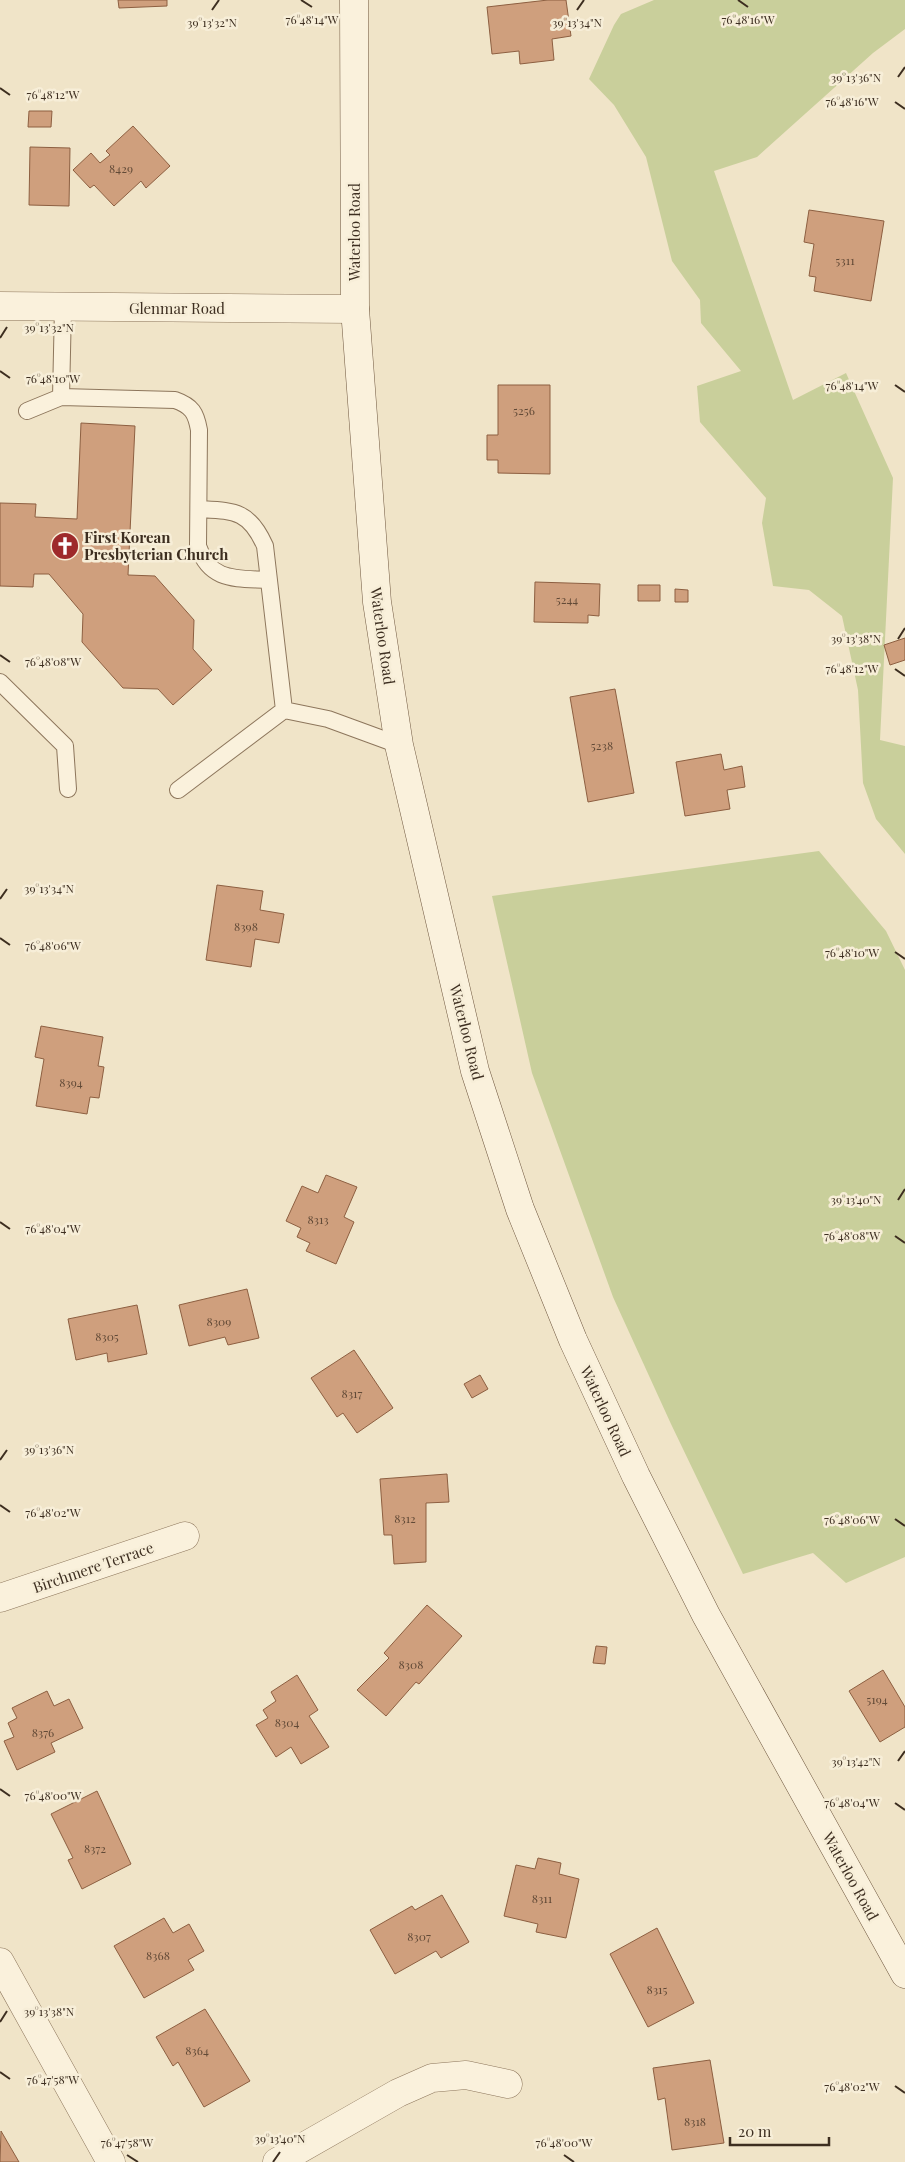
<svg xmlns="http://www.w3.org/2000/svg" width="905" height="2162" viewBox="0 0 905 2162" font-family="'Playfair Display',serif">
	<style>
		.green { fill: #c9cf9b }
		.building { fill: #cf9f7d; stroke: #8d5f41 }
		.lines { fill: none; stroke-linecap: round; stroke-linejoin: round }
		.lane-casing { stroke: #8d765c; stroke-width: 18 }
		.street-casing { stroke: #8d765c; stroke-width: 29 }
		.secondary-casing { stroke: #6f573f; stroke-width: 29 }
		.lane { stroke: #faf1dc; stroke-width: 16 }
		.street { stroke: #faf1dc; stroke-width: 28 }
		.secondary { stroke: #faf1dc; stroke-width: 28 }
		.ticks { fill: none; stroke: #3d2e20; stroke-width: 2 }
		.labels { text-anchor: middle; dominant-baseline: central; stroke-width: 5; stroke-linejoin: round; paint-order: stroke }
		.number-label { font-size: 12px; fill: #624a37 }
		.street-label { font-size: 15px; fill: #3d2e20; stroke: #f7eed8 }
		.poi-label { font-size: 15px; font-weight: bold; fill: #3d2e20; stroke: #f7eed8; text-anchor: start }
		.ticks-label { font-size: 12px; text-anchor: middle; fill: #3d2e20; stroke: #f7eed8; stroke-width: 5; stroke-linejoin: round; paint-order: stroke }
	</style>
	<rect width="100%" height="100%" fill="#f0e4c8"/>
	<path class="green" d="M654 0H905V29L873 53 757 157 714 171 793 400 846 373 893 478 880 740 905 746V854L876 819 863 783 858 690 842 616 809 590 773 586 762 523 766 498 700 422 697 386 741 371 701 323 700 300 672 261 646 157 614 105 589 79 614 25 621 14Z
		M819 851 886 931 905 970V1557L846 1583 813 1553 743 1574 671 1424 613 1297 532 1073 492 896Z"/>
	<path class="building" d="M118 0H167V6L119 8Z
		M548 0H566L571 36 552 39 554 60 520 64 519 51 492 54 487 7Z
		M29 111H52L51 127H28Z
		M133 126 170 166 146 188 141 181 114 206 94 185 90 188 73 170 91 153 100 163 110 155 106 151Z
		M30 147 70 148 69 206 29 205Z
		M809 210 884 221 871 301 814 291 816 277 809 276 814 244 804 242Z
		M498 385H550V474L498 473V460H487V435H498Z
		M81 423 135 426 128 575 155 576 194 620 193 649 212 670 173 705 158 689 123 688 82 642 83 614 49 574H34L33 587 0 586V503L36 504 35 517 77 519Z
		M535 582 600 584 599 616 588 615V623L534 622Z
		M638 585H660V601H638Z
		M675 589 688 590V602H675Z
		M905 638V660L890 665 884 645Z
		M615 689 634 793 588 802 570 697Z
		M721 754 724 770 742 766 745 787 727 790 730 809 685 816 676 762Z
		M217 885 263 891 260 910 284 914 279 943 255 939 251 967 206 960Z
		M41 1026 103 1037 98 1066 104 1067 99 1098 90 1097 87 1114 36 1106 44 1059 35 1057Z
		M326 1175 357 1187 344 1217 354 1222 336 1264 306 1251 310 1243 297 1237 301 1228 286 1221 302 1186 318 1193Z
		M247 1289 259 1338 228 1345 225 1337 189 1346 179 1305Z
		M137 1305 147 1354 108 1362 107 1353 76 1360 68 1319Z
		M354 1350 393 1408 357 1433 343 1413 337 1417 311 1378Z
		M480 1375 488 1389 472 1398 464 1384Z
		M447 1474 449 1502 426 1503V1562L394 1564 392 1535H384L380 1479Z
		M427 1605 462 1636 419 1684 416 1682 386 1716 357 1690 389 1658 384 1653Z
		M596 1646 607 1647 605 1664 593 1663Z
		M883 1670 905 1707V1727L880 1742 849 1691Z
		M297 1675 318 1710 309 1716 329 1747 301 1764 291 1747 276 1757 256 1725 268 1718 263 1710 276 1701 271 1692Z
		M47 1691 54 1706 69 1699 83 1728 51 1743 55 1752 17 1770 4 1741 14 1737 8 1723 17 1718 12 1708Z
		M97 1791 131 1864 82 1889 68 1860 73 1858 51 1814Z
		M538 1858 561 1863 559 1874 579 1879 566 1938 536 1932 538 1924 504 1916 516 1865 535 1869Z
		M442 1895 469 1942 441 1958 436 1951 395 1974 370 1930 412 1906 415 1910Z
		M164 1918 173 1933 189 1924 204 1951 188 1960 194 1970 144 1998 114 1946Z
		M657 1928 694 2003 648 2027 610 1954Z
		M205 2009 250 2081 204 2107 178 2062 173 2066 156 2037Z
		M710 2060 724 2143 672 2150 665 2098 658 2100 653 2068Z
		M1 2131 19 2162H0Z"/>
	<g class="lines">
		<defs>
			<path id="lane" d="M61 397 175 400C192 406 196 413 199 430L198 546C210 582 236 578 268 580
				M27 411 61 397 63 307
				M199 509C234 511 249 510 265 546L284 710
				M0 682 65 746 68 789
				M178 790 284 710 328 719 399 745"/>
			<path id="street" d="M0 306 355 309
				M0 1598 185 1536
				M0 1962 111 2162
				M277 2162 398 2093 432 2078 466 2075 508 2084"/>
			<path id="secondary" d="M354 0 355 309 377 602 399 745 475 1071 520 1209 573 1340 636 1476 706 1615 905 1974"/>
		</defs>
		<use href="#lane" class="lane-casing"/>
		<use href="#street" class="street-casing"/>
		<use href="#secondary" class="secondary-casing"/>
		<use href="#lane" class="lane"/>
		<use href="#street" class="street"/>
		<use href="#secondary" class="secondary"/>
	</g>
	<path class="ticks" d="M301 0 312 7M738 0 748 7M212 10 219 0M577 10 584 0M898 77 905 67M0 88 10 95M895 102 905 109M0 338 7 327M0 371 10 378M895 385 905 392M898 639 905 628M0 655 10 662M895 669 905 676M0 899 7 889M0 938 10 945M895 952 905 959M898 1200 905 1189M0 1222 10 1229M895 1236 905 1243M0 1460 7 1450M0 1505 10 1512M895 1519 905 1526M898 1761 905 1751M0 1789 10 1796M895 1803 905 1810M0 2022 7 2011M0 2072 10 2079M895 2086 905 2093M127 2155 138 2162M564 2155 574 2162M273 2162 280 2152"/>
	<defs>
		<symbol id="church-disc" viewBox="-11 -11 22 22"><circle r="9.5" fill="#9e2a2b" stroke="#f7eed8"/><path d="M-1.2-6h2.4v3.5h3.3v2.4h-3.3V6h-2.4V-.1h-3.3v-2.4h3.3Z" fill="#fff"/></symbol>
	</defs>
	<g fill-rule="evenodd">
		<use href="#church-disc" x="49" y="530" width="32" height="32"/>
	</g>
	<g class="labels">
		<g class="number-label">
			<text x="121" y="168">8429</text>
			<text x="845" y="260">5311</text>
			<text x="524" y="410">5256</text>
			<text x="567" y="599">5244</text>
			<text x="602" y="745">5238</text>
			<text x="246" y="926">8398</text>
			<text x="71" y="1082">8394</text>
			<text x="318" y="1219">8313</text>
			<text x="219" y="1321">8309</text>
			<text x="107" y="1336">8305</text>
			<text x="352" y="1393">8317</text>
			<text x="405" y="1518">8312</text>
			<text x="411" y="1664">8308</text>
			<text x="877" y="1699">5194</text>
			<text x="287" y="1722">8304</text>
			<text x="43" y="1732">8376</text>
			<text x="95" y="1848">8372</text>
			<text x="542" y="1898">8311</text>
			<text x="419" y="1936">8307</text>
			<text x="158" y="1955">8368</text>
			<text x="657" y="1989">8315</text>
			<text x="197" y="2050">8364</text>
			<text x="695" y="2121">8318</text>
		</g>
		<g class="street-label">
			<text transform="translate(354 232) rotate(-90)">Waterloo Road</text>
			<text x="177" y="308">Glenmar Road</text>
			<text transform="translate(383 636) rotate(82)">Waterloo Road</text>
			<text transform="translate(467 1032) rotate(76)">Waterloo Road</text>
			<text transform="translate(606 1411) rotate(65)">Waterloo Road</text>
			<text transform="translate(93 1567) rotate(-19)">Birchmere Terrace</text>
			<text transform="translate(851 1876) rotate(61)">Waterloo Road</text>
		</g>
		<g class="poi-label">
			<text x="84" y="537">First Korean<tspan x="84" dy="17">Presbyterian Church</tspan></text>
		</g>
	</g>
	<g class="ticks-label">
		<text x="312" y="24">76°48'14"W</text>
		<text x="748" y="24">76°48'16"W</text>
		<text x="212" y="27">39°13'32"N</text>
		<text x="577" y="27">39°13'34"N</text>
		<text x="856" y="82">39°13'36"N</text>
		<text x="53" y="99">76°48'12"W</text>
		<text x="852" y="106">76°48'16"W</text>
		<text x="49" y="332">39°13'32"N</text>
		<text x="53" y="383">76°48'10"W</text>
		<text x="852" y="390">76°48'14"W</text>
		<text x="856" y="643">39°13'38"N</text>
		<text x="53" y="666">76°48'08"W</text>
		<text x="852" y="673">76°48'12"W</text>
		<text x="49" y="893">39°13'34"N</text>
		<text x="53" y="950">76°48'06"W</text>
		<text x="852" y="957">76°48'10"W</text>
		<text x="856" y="1204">39°13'40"N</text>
		<text x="53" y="1233">76°48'04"W</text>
		<text x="852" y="1240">76°48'08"W</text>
		<text x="49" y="1454">39°13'36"N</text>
		<text x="53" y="1517">76°48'02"W</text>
		<text x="852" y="1524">76°48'06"W</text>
		<text x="856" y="1766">39°13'42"N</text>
		<text x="53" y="1800">76°48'00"W</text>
		<text x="852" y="1807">76°48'04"W</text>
		<text x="49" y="2016">39°13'38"N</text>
		<text x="53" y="2084">76°47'58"W</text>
		<text x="852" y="2091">76°48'02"W</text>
		<text x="280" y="2143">39°13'40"N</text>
		<text x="127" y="2147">76°47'58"W</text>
		<text x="564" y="2147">76°48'00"W</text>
	</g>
	<path d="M730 2137v8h99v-8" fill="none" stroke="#3d2e20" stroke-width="2.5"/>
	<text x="738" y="2137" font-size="15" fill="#3d2e20" stroke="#f7eed8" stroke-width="4" paint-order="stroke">20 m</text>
</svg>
